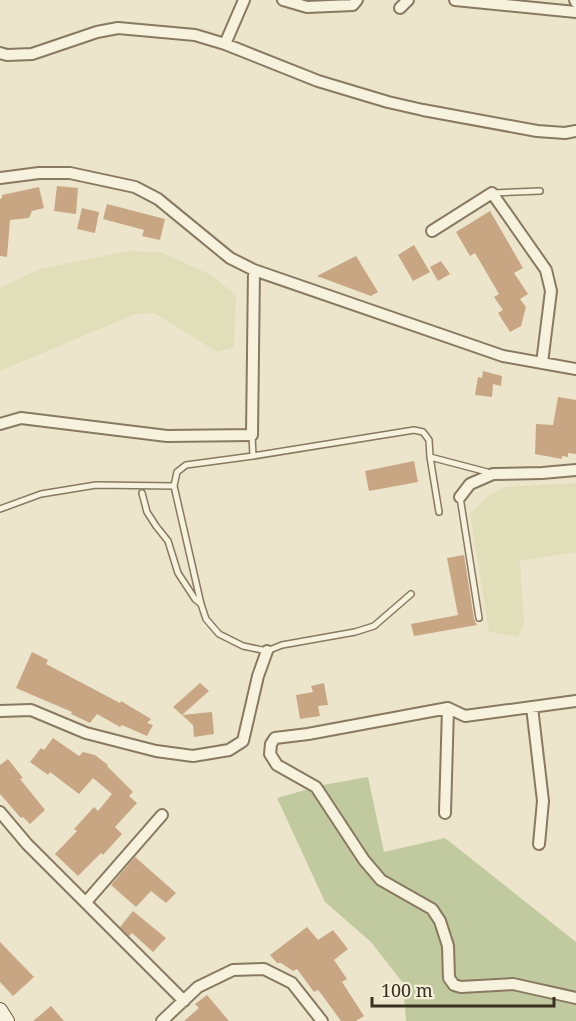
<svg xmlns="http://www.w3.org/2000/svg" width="576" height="1021" viewBox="0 0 576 1021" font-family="'Noto Serif',serif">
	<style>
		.farmland { fill: #e1dfb9 }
		.green { fill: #c1ca9f }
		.building { fill: #c8a684 }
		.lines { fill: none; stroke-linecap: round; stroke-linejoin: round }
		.lane-casing { stroke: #887960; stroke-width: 8 }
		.street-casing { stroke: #887960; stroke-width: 14 }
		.secondary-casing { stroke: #6a5a43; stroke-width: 16 }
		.lane { stroke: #f7f2de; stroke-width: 5 }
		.street { stroke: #f7f2de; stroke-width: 10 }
		.secondary { stroke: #f7f2de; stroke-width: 14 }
	</style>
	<rect width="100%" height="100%" fill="#ece5cb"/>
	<path class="farmland" d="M128 251 161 252 211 275 236 295 234 347 217 352 154 313 135 314 0 371V288L40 269Z
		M576 483V552L520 561 524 622 518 637 489 632 470 513 490 495 505 487Z"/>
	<path class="green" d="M368 777 384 852 445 838 576 942V1021H406L403 983 371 942 325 902 277 798 323 785Z"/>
	<path class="building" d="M57 186 78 188 76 214 54 211Z
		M39 187 44 208 32 211 29 218 10 220 7 257 0 256V199L2 198V195Z
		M107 204 165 219 160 240 142 236 144 230 103 219Z
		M82 208 99 212 95 233 77 229Z
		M490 211 523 268 514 273 528 294 520 299 526 307 521 326 510 332 498 313 503 310 494 297 499 294 475 253 470 256 456 232Z
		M414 245 430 272 413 281 398 255Z
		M356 256 378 292 371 296 317 276Z
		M441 261 450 274 438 281 430 267Z
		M483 371 502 376 501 386 493 384 492 397 475 395 478 377 482 378Z
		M558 397 576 400V454L568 453V457L562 456V459L535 454 536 424 553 425Z
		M414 461 418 482 369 491 365 471Z
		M464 555 474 619 477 625 414 636 411 624 458 615 447 558Z
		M32 652 48 660 46 664 120 703 121 701 151 719 147 723 153 725 147 736 122 725 120 727 97 714 90 723 71 714 72 712 16 688Z
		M200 683 209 691 182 715 173 707Z
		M324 683 328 705 318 706 320 716 300 719 296 695 313 692 311 686Z
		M212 712 214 734 194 737 193 725 182 715Z
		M53 738 79 756 83 752 95 755 108 765 107 766 133 792 129 796 137 803 115 827 122 834 103 855 101 853 78 876 55 854 77 831 74 829 94 807 98 811 112 794 93 778 79 794 50 772 48 775 30 762 41 748 44 750Z
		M8 759 23 778 20 779 45 810 30 824 23 817 21 818 0 794V765Z
		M135 857 176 893 166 903 151 891 136 907 111 885Z
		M133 911 166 938 153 952 132 933 129 936 120 927Z
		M307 927 318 940 333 930 348 949 334 960 347 979 342 982 364 1016 356 1021H341L322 995 318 990 314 992 297 969 293 971 281 963H277L270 955Z
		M0 942 34 977 13 996 0 982Z
		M207 995 229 1021H184L199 1008 195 1004Z
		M51 1006 64 1021H33Z"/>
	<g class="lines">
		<defs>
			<path id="lane" d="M493 193 540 191
				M252 435 253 456
				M430 457 491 473
				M142 493 147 512 156 526 168 541 178 573 195 599 201 604
				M460 497 479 618
				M0 509 41 494 96 485 174 486
				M411 594 374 626 355 632 282 645 267 651 243 646 219 634 206 619 201 604 174 486 177 472 186 465 253 456 414 430 423 432 429 440 430 457 439 512"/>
			<path id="street" d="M283 0 307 7 353 5 357 0
				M455 0 576 12
				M575 0 576 2
				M400 8 408 0
				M225 44 244 0
				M0 53 7 55 32 54 97 32 118 28 195 35 225 44 318 81 388 102 423 110 537 131 565 133 576 131
				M0 178 39 173H70L135 187 158 199 230 258 254 270 503 356 576 369
				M432 231 492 193 546 270 551 291 542 363
				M0 424 21 418 167 436 252 435 254 270
				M460 497 470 484 493 474 542 473 576 470
				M576 701 465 716 448 708 308 734 275 738 271 744 270 754 277 765 316 787 364 860 381 880 432 909 440 921 448 946 449 978 454 985 461 987 513 984 576 998
				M532 707 543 801 539 844
				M0 711 31 710 86 733 156 751 193 756 229 750 243 741 258 676 267 651
				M0 812 27 844 184 1001
				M445 813 448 708
				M86 902 162 815
				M162 1021 198 987 233 970 264 969 292 983 322 1021"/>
			<path id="secondary" d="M0 1010 7 1021"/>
		</defs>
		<use href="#lane" class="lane-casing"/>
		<use href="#street" class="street-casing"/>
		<use href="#secondary" class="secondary-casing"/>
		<use href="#lane" class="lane"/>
		<use href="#street" class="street"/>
		<use href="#secondary" class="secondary"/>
	</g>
	<path d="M372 997v9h182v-9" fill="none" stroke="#3a3022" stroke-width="3"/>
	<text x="381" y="997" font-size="18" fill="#3a3022" stroke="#f4efda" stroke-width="4.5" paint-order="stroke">100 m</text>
</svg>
